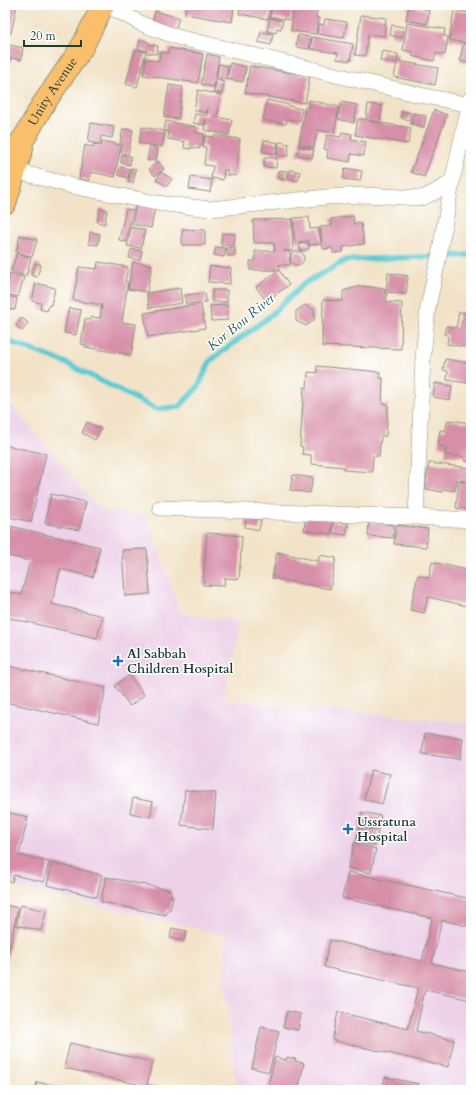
<svg xmlns="http://www.w3.org/2000/svg" width="476" height="1095" viewBox="0 0 476 1095" font-family="Cardo,serif">
	<style>
		.built { fill: #edd1e9 }
		.lines { fill: none; stroke-linecap: round; stroke-linejoin: round }
		.stream { stroke: #5dcad3; stroke-width: 5.5 }
		.building { fill: #d78ea8 }
		.street-casing { stroke: #88907e; stroke-width: 16 }
		.primary-casing { stroke: #88907e; stroke-width: 24 }
		.street { stroke: #fff; stroke-width: 15 }
		.primary { stroke: #f9bf6c; stroke-width: 22 }
		.poi-dot { fill: #1f6fb2; stroke: #fff; stroke-width: 1.5 }
		.labels { text-anchor: middle; dominant-baseline: central; stroke-width: 3; stroke-linejoin: round; paint-order: stroke }
		.street-label { font-size: 13px; fill: #1f3d34; stroke: #fff }
		.poi-label { font-size: 13px; font-weight: bold; fill: #1f3d34; stroke: #fff; text-anchor: start }
		.water-label { font-size: 14px; font-style: italic; fill: #2e605c; stroke: #fff }
	</style>
	<rect width="100%" height="100%" fill="#fff"/>
	<filter id="ink" filterUnits="userSpaceOnUse"><feTurbulence type="fractalNoise" baseFrequency=".025" numOctaves="2"/><feDisplacementMap in="SourceGraphic" scale="8" xChannelSelector="R" yChannelSelector="G"/><feConvolveMatrix kernelMatrix="1 2 1 2 8 2 1 2 1" color-interpolation-filters="sRGB"/></filter>
	<filter id="wash" filterUnits="userSpaceOnUse"><feTurbulence type="fractalNoise" baseFrequency=".012" numOctaves="4" result="noise"/><feDisplacementMap in="SourceGraphic" scale="16" xChannelSelector="R" yChannelSelector="G"/><feGaussianBlur stdDeviation="0.9" result="paint"/><feColorMatrix in="noise" values="0 0 0 0 0 0 0 0 0 0 0 0 0 0 0 0 0 1.4 0 .05"/><feComposite in="paint" operator="in"/></filter>
	<g filter="url(#wash)">
		<rect width="100%" height="100%" fill="#f2e3c8"/>
		<path class="built" d="M5 398 101 511 146 515 181 614 239 621 224 700 471 723V1090H237L224 978 226 935 5 884Z"/>
		<g class="lines">
			<path class="stream" d="M5 340 64 362 156 409 179 407 198 387 210 361 271 315 303 284 346 260 471 255"/>
		</g>
		<g id="blocks">
			<path class="building" d="M5 5H17L11 33 5 32Z
				M186 5H216L234 8 232 22 185 14Z
				M240 5H271L268 19 239 14Z
				M272 5 283 6 284 5H293L290 20 270 17Z
				M294 5H318L316 18H319L316 34 291 31Z
				M409 5H416L415 7 429 10 427 24 406 20Z
				M454 10 471 13V44L449 40Z
				M155 11 179 18 175 29 152 23Z
				M361 15 386 18 384 36 368 34 365 56 355 55Z
				M270 18 283 21 281 29 277 28 276 33 267 31Z
				M325 19 347 22 344 38 317 34 319 24 324 25Z
				M407 23 445 29 444 36 448 37 445 55 436 53 434 61 412 56 413 52 403 50Z
				M392 25 404 27 402 38 390 35Z
				M261 32 273 34 271 45 258 42Z
				M298 35 311 37 309 49 296 47Z
				M312 37 353 44 350 61 337 59 338 53 310 49Z
				M140 40 149 42 148 44 158 46 157 54 147 53V51L138 49Z
				M5 44 23 48 21 60 11 58 6 77H5Z
				M463 44 471 45 468 63 460 61Z
				M169 48 203 54 198 83 143 75 146 59 159 61 160 52 168 53Z
				M135 50 146 52 137 87 126 84Z
				M382 51 398 54 397 61 438 68 435 85 394 77 397 63 380 61Z
				M207 54 219 57 214 87 201 84Z
				M230 63 246 67 243 82 227 79Z
				M219 64 228 66 226 80 216 78Z
				M250 66 310 76 305 103 245 93Z
				M216 80 224 82 222 94 214 92Z
				M169 85 183 87 178 119 164 117Z
				M198 90 221 95 217 117 232 120 229 135 204 130 206 120 204 125 193 123 195 114 207 116V115L208 107 206 113 194 110Z
				M267 100 289 105V106L302 109 300 121 287 119 286 124 263 120Z
				M309 100 339 107 334 133 317 130 314 147 299 145 305 107 308 108Z
				M341 102 357 105 354 123 338 119Z
				M368 104 382 106 380 122 369 121 411 128 408 144 355 135 358 119 366 120Z
				M434 110 447 115 424 177 411 172Z
				M402 111 411 113 409 120 401 118Z
				M413 113 426 116 424 127 411 124Z
				M166 121 195 127 194 132 204 134 202 146H200L199 149 191 147V149L184 148 185 142 168 139 169 132 164 131Z
				M91 123 114 127 112 138 101 136 100 144 88 142Z
				M142 127 165 131 162 147 139 143Z
				M123 129 133 130 128 154 121 153 123 143H120Z
				M342 132 352 134 351 139 366 142 364 156 351 154 350 162 327 158 328 150 324 149 327 135 341 137Z
				M215 135 240 139 236 176 227 175 228 170H224L223 180 211 178 213 166 204 165 206 147H203L205 136 214 137Z
				M264 140 278 143 276 154 262 151Z
				M102 141 121 145 115 177 91 172 89 181 79 179 85 145 93 147V144L101 146Z
				M279 142 289 144 288 156 277 155Z
				M150 146 158 148 156 161 147 160Z
				M299 147 314 149 312 158 297 155Z
				M122 155 131 156 130 165 121 163Z
				M264 158H277L276 168 264 167Z
				M158 161 164 169 155 176 149 169Z
				M120 167 130 169 128 178 118 175Z
				M131 168 136 169 133 183 128 182Z
				M345 168 362 171 360 181 343 179Z
				M279 170 287 171 286 180 277 178Z
				M290 170 300 172 298 181 288 179Z
				M161 172 172 179 167 186 156 180Z
				M191 177 212 180 210 192 189 189Z
				M136 204 155 207 151 228 132 224Z
				M100 208 107 210 105 224 97 222Z
				M126 209 133 210 126 242 119 240Z
				M353 216 354 224 361 223 364 244 343 247V252L333 253 332 248 323 249 320 227 332 226 331 219Z
				M309 217 310 229 319 228 321 244 309 245V241L295 242 293 218Z
				M292 219 293 251H283H290V265H279V270H250V261H255V251H275L274 243H254L253 220Z
				M131 227 145 230 141 248 127 246Z
				M182 229 205 230V245H182Z
				M90 232 100 234 98 245 89 244Z
				M222 233 235 234 234 246 221 245Z
				M20 235 37 240 32 257 16 252Z
				M308 243 309 249 301 251 299 244Z
				M216 247 226 248 224 257 214 255Z
				M235 247V256H227V248Z
				M131 249 142 251 140 260 129 258Z
				M290 258a7 7 0 1 1 14 0a7 7 0 1 1-14 0Z
				M17 253 31 258 26 276 11 271Z
				M98 262 128 267 125 282H128L122 322 136 324 131 355 85 347 86 345 81 344 85 319 90 320 91 317 100 318 102 305 73 300 79 267 97 269Z
				M133 262 152 265 147 292 128 289Z
				M35 263 41 265 37 277 31 275Z
				M210 266 231 268 230 284 208 282Z
				M279 270 289 285 266 301 256 287Z
				M10 273 24 277 18 297 5 294Z
				M388 273 408 276 406 294 386 292Z
				M36 283 55 288 51 305H49L47 311 40 309 41 303 32 301Z
				M361 286 385 289 384 293 387 294 386 302 402 303 401 349 322 346 323 300 343 301V291Z
				M180 288 182 303 149 308 147 293Z
				M212 290H227V302H212Z
				M205 293 206 302 186 304 185 295Z
				M5 296 17 298 15 310 5 308Z
				M201 304 205 328 148 337 144 313Z
				M227 305 228 320 211 321 210 306Z
				M305 305 314 310V320L306 326 296 321V311Z
				M69 308 81 310 76 335 64 333Z
				M459 312 471 314V348L447 344 448 335 444 334 446 326 456 328Z
				M22 318 28 323 22 331 16 326Z
				M445 359 471 363V376H469L467 383 447 380 448 371 443 370Z
				M317 366 380 372V378H383L382 404H388L386 436H381L379 456H373L372 472 344 470V467L311 464V455L302 454 303 447 300 446 304 387 307 388 308 372 317 373Z
				M435 383 452 386 450 400 433 397Z
				M448 420 471 423V462L465 461V457L445 455 446 447 438 446 440 430 445 431Z
				M87 422 101 429 95 440 82 433Z
				M5 445 46 454 31 522 5 516Z
				M429 463 471 468V481L457 480 455 491 443 489 442 492 426 489V487H425Z
				M293 475 313 478 310 493 290 490Z
				M459 481 471 483V510L456 508Z
				M51 494 86 502 79 530 45 523Z
				M306 516 333 520 331 534 304 530Z
				M246 517 261 520 259 530 245 527Z
				M333 521 348 523 346 535 332 533Z
				M369 522 394 525 393 538 368 536Z
				M5 525 100 547 93 577 60 569 52 604 103 616 97 638 5 617V591L21 595 30 561 5 555Z
				M396 525 428 529 426 547 394 544Z
				M207 533 242 536 239 579 225 578 224 586 203 585Z
				M147 549 150 594 125 596 122 550Z
				M277 552 318 561 320 555 336 558 330 589 272 578Z
				M432 562 471 571V607L428 597 424 613 410 610 418 575 429 578Z
				M5 665 106 688 98 723 5 702Z
				M129 675 144 695 130 706 115 686Z
				M425 733 463 738 460 759 422 754Z
				M371 770 390 774 382 804 364 799Z
				M185 790 216 793 213 829 181 825Z
				M133 798 153 802 150 817 130 813Z
				M5 812 28 817 19 855 49 862 44 882 14 875 12 882 5 880Z
				M362 812 381 816 378 830 359 826Z
				M359 828 378 831 376 846 356 842Z
				M354 843 376 849 371 873 348 868Z
				M52 863 102 875 97 897 47 885Z
				M348 872 471 899V927L442 920 432 963 471 972V1000L425 990 416 1031 454 1040 448 1067 332 1040 338 1012 408 1029 418 988 324 967 330 940 422 961 432 918 342 898Z
				M106 877 171 890 170 896H173L170 910H167L166 915 101 902Z
				M5 905 18 908 6 964H5Z
				M20 905 46 911 41 931 16 925Z
				M172 928 187 931 184 941 170 938Z
				M287 1011 301 1014 298 1030 283 1027Z
				M261 1027 279 1031 269 1072 252 1068Z
				M70 1043 152 1062 147 1085 165 1090H136L137 1084 64 1068Z
				M275 1057 286 1060 287 1057 296 1059 295 1061 304 1063 298 1090H267Z
				M385 1077 419 1084 418 1090H382Z
				M37 1082 70 1089V1090H35Z"/>
		</g>
	</g>
	<g filter="url(#ink)">
		<use href="#blocks" fill-opacity="0" stroke="#88907e" stroke-width="1"/>
		<g class="lines">
			<defs>
				<path id="street" d="M107 5 142 24 177 37 420 95 470 105
					M16 171 72 186 157 203 210 209 327 197 364 195 422 198 433 193 452 182
					M160 508 416 517 471 520
					M416 517 423 357 428 307 439 256 452 182 471 98"/>
				<g id="primary">
					<path id="s1" d="M5 164 26 135 42 106 81 49 103 5"/>
					<path d="M5 203 22 148"/>
				</g>
			</defs>
			<use href="#street" class="street-casing"/>
			<use href="#primary" class="primary-casing"/>
			<use href="#street" class="street"/>
			<use href="#primary" class="primary"/>
		</g>
	</g>
	<g class="poi-dot">
		<path d="M116 655h4v4h4v4h-4v4h-4v-4h-4v-4h4z"/>
		<path d="M346 823h4v4h4v4h-4v4h-4v-4h-4v-4h4z"/>
	</g>
	<g class="labels">
		<g class="street-label">
			<text stroke="none"><textPath href="#s1" startOffset="87">Unity Avenue</textPath></text>
		</g>
		<g class="poi-label">
			<text x="127" y="654">Al Sabbah<tspan x="127" dy="15">Children Hospital</tspan></text>
			<text x="357" y="822">Ussratuna<tspan x="357" dy="15">Hospital</tspan></text>
		</g>
		<g class="water-label">
			<text transform="translate(241 322) rotate(-39)">Kor Bou River</text>
		</g>
	</g>
	<rect width="476" height="1095" fill="none" stroke="#fff" stroke-width="20"/>
	<path d="M24 40v6h57v-6" fill="none" stroke="#1f3d34" stroke-width="2"/>
	<text x="30" y="40" font-size="12" fill="#1f3d34" stroke="#ffffff" stroke-width="3" paint-order="stroke">20 m</text>
</svg>
